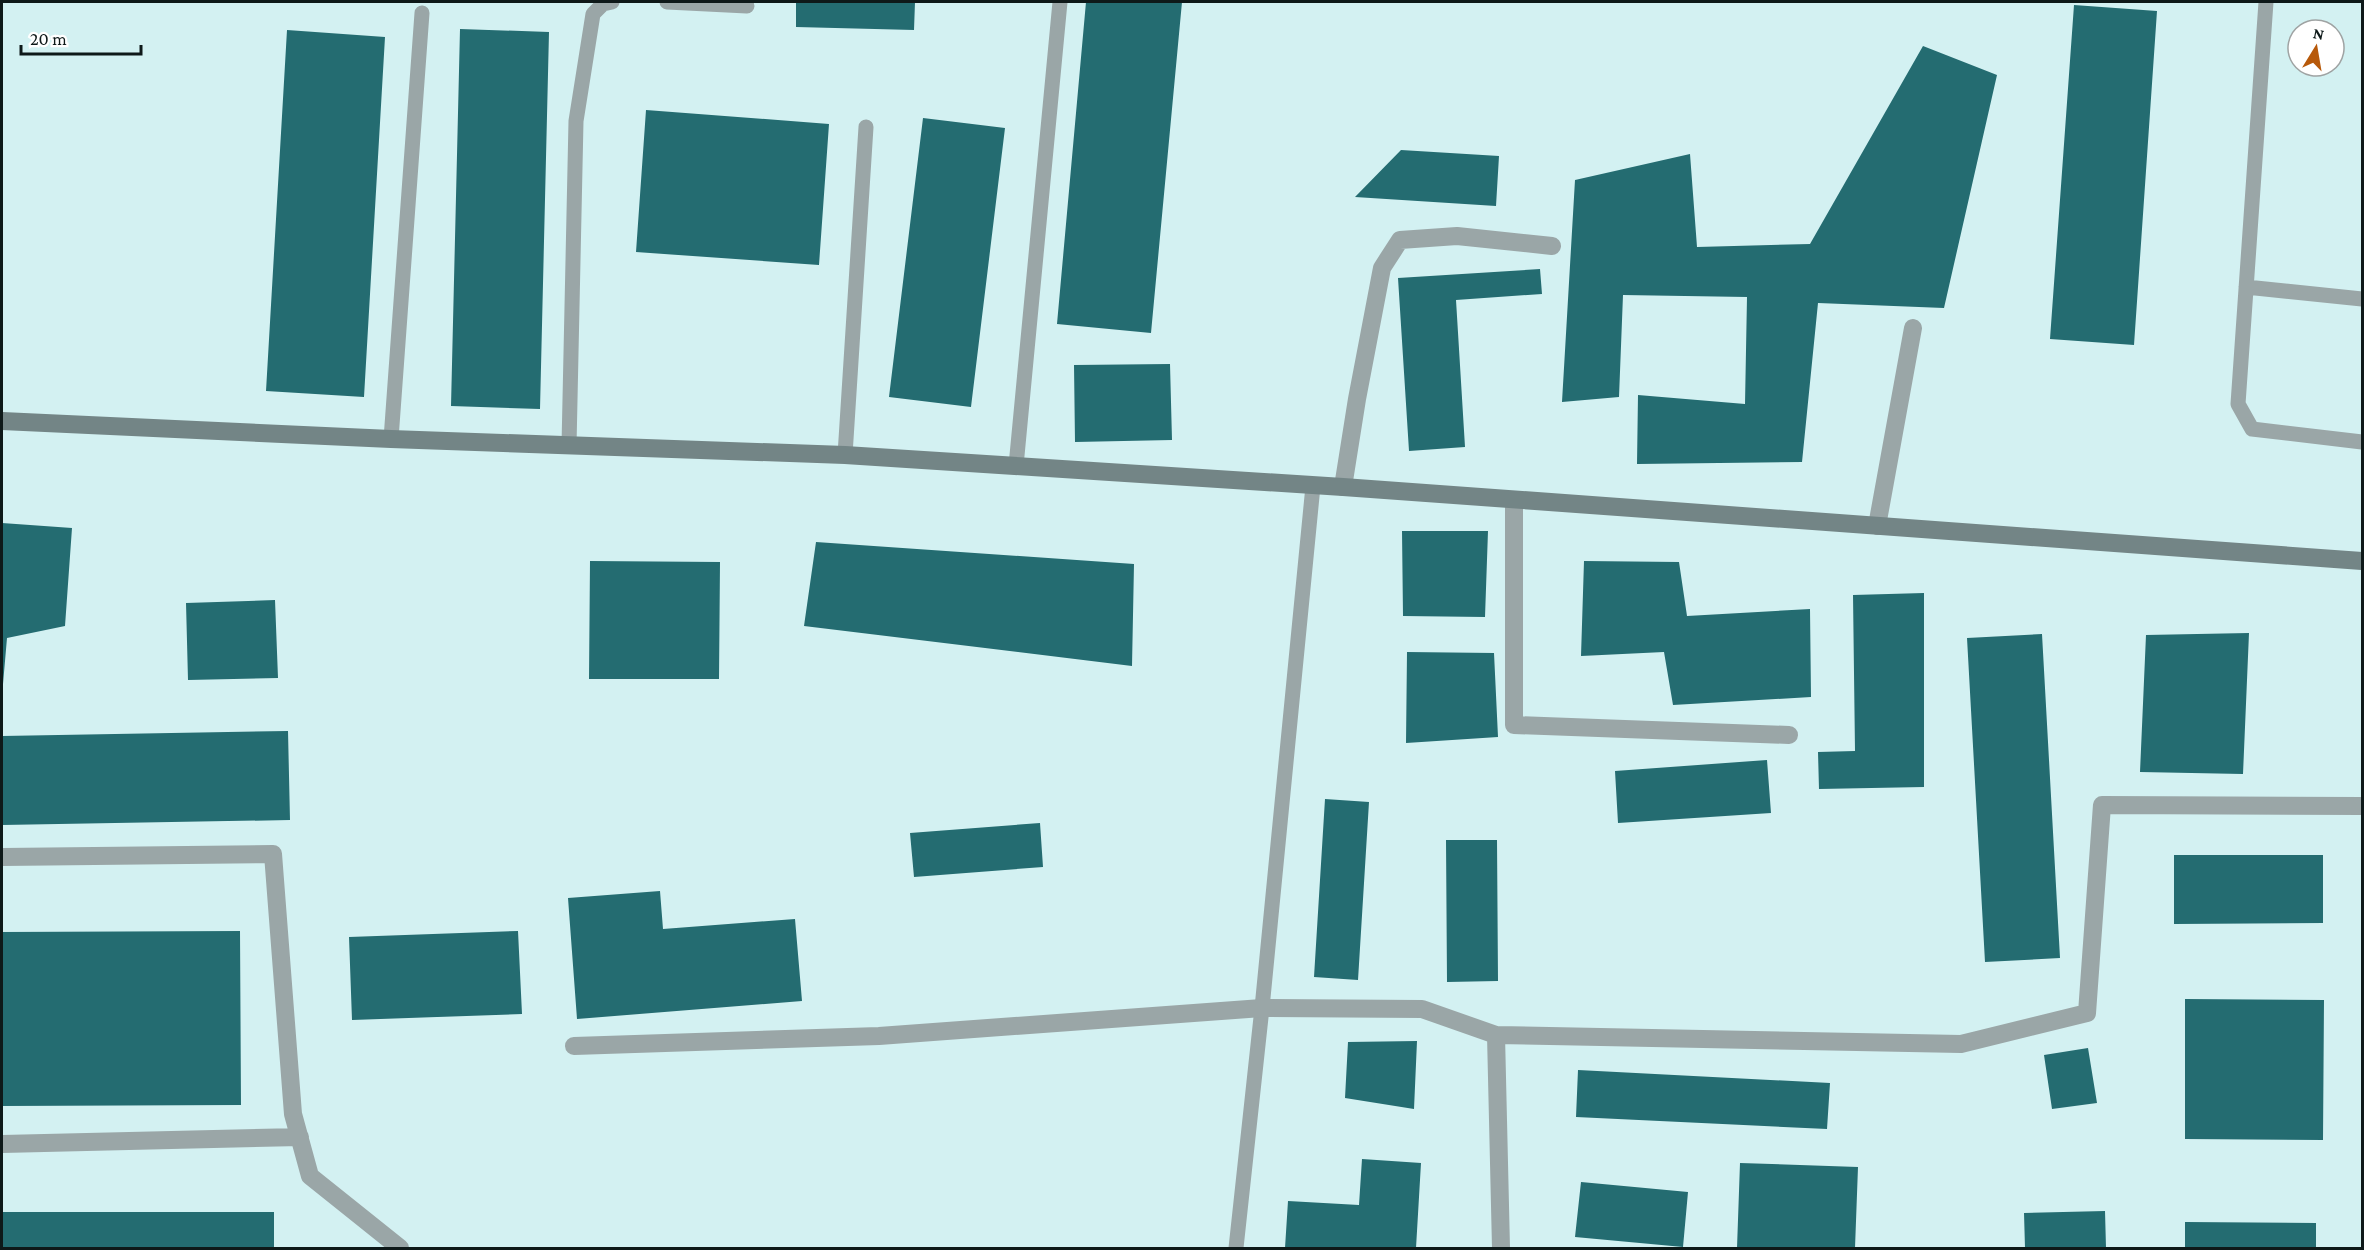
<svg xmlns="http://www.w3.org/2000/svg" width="2364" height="1250" viewBox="0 0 2364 1250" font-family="'Crimson Pro',serif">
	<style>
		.building { fill: #246c71 }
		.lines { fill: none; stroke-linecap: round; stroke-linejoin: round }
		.lane { stroke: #9aa6a7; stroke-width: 15 }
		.street { stroke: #9aa6a7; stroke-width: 18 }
		.secondary { stroke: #738586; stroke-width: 18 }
	</style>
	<rect width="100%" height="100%" fill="#d3f1f2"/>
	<path class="building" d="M796 2H915L914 30 796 27Z
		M1086 2H1182L1151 333 1057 324Z
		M2074 5 2157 11 2134 345 2050 339Z
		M460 29 549 32 540 409 451 406Z
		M287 30 385 37 364 397 266 391Z
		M1923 46 1997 75 1944 308 1818 303 1802 462 1637 464 1638 395 1745 404 1747 297 1623 295 1619 397 1562 402 1575 180 1690 154 1697 247 1810 244Z
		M646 110 829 124 819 265 636 252Z
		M923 118 1005 128 971 407 889 397Z
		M1401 150 1499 156 1496 206 1355 197Z
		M1540 269 1542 294 1456 300 1465 447 1409 451 1398 278Z
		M1170 364 1172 440 1075 442 1074 365Z
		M2 523 72 528 65 626 7 638 3 684H2Z
		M1402 531H1488L1485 617 1403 616Z
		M816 542 1134 564 1132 666 804 626Z
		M590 561 720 562 719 679H589Z
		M1584 561 1679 562 1687 616 1810 609 1811 697 1673 705 1664 652 1581 656Z
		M1924 593V787L1819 789 1818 752 1855 751 1853 595Z
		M275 600 278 678 188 680 186 603Z
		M2249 633 2243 774 2140 772 2146 635Z
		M2042 634 2060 958 1985 962 1967 638Z
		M1407 652 1494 653 1498 737 1406 743Z
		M288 731 290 820 2 825V736Z
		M1767 760 1771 813 1618 823 1615 771Z
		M1325 799 1369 802 1358 980 1314 977Z
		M1040 823 1043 867 914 877 910 833Z
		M1446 840H1497L1498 981 1447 982Z
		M2174 855H2323V923L2174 924Z
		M660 891 663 929 795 919 802 1001 577 1019 568 898Z
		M240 931 241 1105 2 1106V932Z
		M518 931 522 1014 352 1020 349 937Z
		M2185 999 2324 1000 2323 1140 2185 1139Z
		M1417 1041 1414 1109 1345 1098 1348 1042Z
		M2088 1048 2097 1103 2052 1109 2044 1055Z
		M1578 1070 1830 1083 1827 1129 1576 1117Z
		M1362 1159 1421 1163 1416 1248H1285L1288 1201 1359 1205Z
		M1740 1163 1858 1167 1855 1248H1737Z
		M1581 1182 1688 1192 1683 1247 1575 1237Z
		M2105 1211 2106 1248H2025L2024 1213Z
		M2 1212H274V1248H2Z
		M2185 1222 2316 1223V1248H2185Z"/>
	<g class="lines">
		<path class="lane" d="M667 2 747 6
			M2266 2 2238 404 2252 429 2362 442
			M2246 287 2362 299
			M391 439 422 13
			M569 446 576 121 593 14 603 4 612 2
			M845 455 866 127
			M1016 466 1060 2
			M1236 1248 1262 1008 1313 486"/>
		<path class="street" d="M1343 487 1357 399 1382 268 1400 240 1457 236 1552 246
			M1514 500V725L1789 735
			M1877 526 1913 328
			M2 857 273 854 293 1114 310 1176 400 1248
			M1496 1035 1501 1248
			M574 1046 879 1036 1262 1008 1422 1009 1496 1035 1961 1044 2087 1013 2102 805 2362 806
			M2 1144 300 1137"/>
		<path class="secondary" d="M2 421 391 439 845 455 1343 487 2362 561"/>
	</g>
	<rect width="2364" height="1250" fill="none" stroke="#0e1919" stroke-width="6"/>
	<g transform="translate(2316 48) rotate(11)"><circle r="28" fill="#ffffff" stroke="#9fa3a3" stroke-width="1.5"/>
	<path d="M0-4.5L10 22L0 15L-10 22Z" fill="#b7590a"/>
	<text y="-9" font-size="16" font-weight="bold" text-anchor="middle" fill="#0e1919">N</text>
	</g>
	<path d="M21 45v9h120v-9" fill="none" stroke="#0e1919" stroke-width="3"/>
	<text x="30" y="45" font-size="18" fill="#0e1919" stroke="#ffffff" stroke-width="4.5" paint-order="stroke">20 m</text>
</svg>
